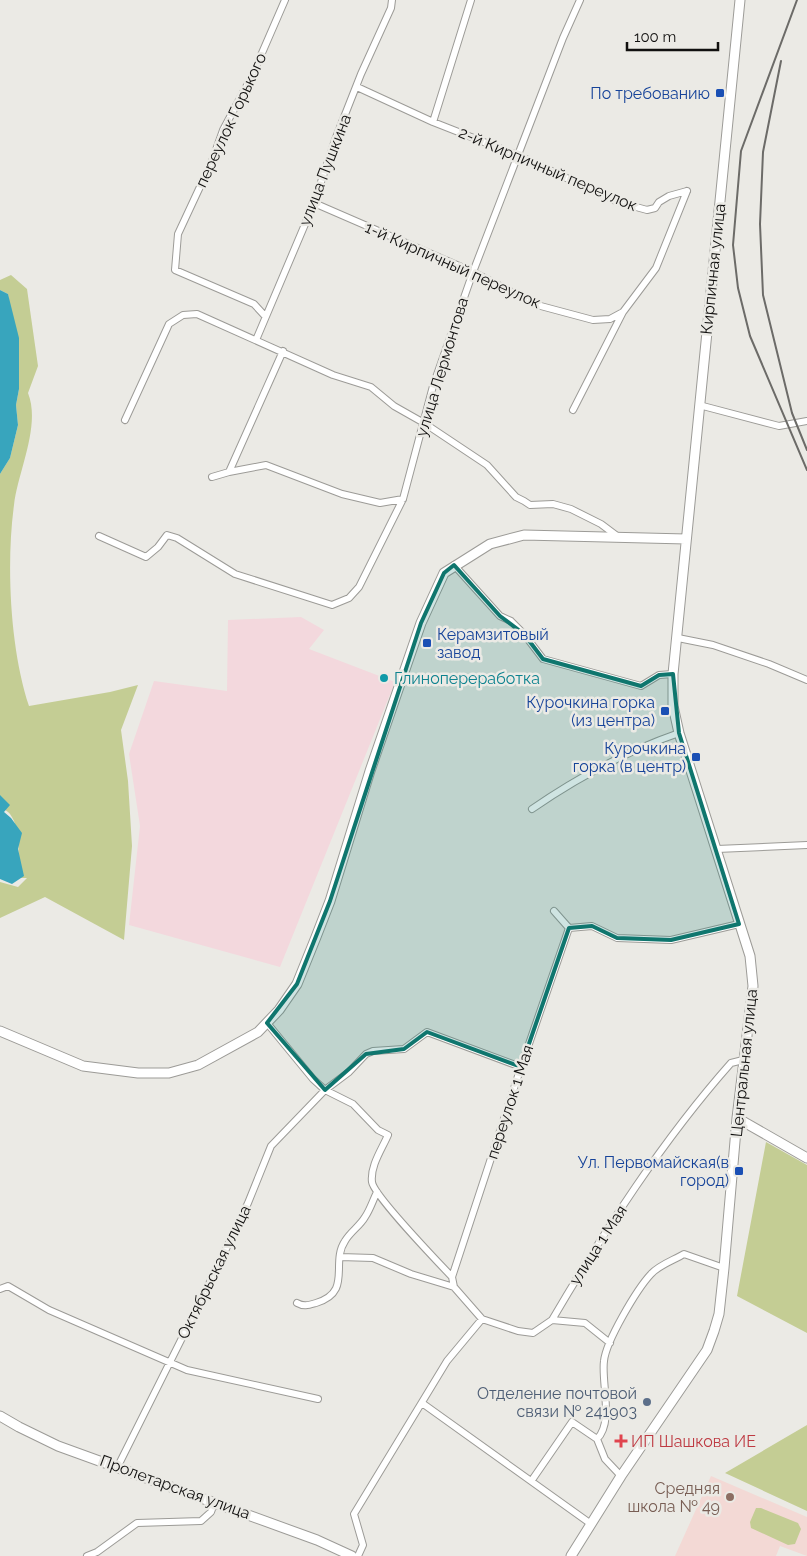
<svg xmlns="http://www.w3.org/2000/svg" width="807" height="1556" viewBox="0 0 807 1556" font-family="Raleway,sans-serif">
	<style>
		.industrial { fill: #f3d8dd }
		.education { fill: #f3d9d5 }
		.green { fill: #c4cd94 }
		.water { fill: #38a5bd }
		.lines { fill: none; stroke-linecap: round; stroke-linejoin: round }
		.street-casing { stroke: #9c9b97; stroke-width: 8 }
		.secondary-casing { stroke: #9c9b97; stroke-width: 11 }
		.street { stroke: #fff; stroke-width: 6 }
		.secondary { stroke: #fff; stroke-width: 9 }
		.rail { stroke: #6c6b68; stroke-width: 2 }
		.marked { fill: #0f766e; fill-opacity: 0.2; stroke: #0f766e; stroke-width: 4; stroke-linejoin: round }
		.transit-dot { fill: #1a4fb4; stroke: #ebeae5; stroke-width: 2 }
		.culture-dot { fill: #0f9aa8; stroke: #ebeae5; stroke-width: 2 }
		.service-dot { fill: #5c6f8a; stroke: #ebeae5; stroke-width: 2 }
		.health-dot { fill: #e0444e; stroke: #ebeae5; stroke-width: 2 }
		.education-dot { fill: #8d6e63; stroke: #ebeae5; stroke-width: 2 }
		.labels { text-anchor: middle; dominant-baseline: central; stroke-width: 5; stroke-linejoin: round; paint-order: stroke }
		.transit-label { font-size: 16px; fill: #164399; stroke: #ebeae5; text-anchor: end }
		.street-label { font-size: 16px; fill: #11100f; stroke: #ebeae5 }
		.culture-label { font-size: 16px; fill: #0d838f; stroke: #ebeae5; text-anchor: start }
		.service-label { font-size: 16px; fill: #4e5e75; stroke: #ebeae5; text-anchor: end }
		.health-label { font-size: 16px; fill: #be3a42; stroke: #ebeae5; text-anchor: start }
		.education-label { font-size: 16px; fill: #785e54; stroke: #ebeae5; text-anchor: end }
	</style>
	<rect width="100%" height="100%" fill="#ebeae5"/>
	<path class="industrial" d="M301 617 324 630 309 649 395 682 280 967 129 925 140 826 129 754 154 681 227 691 228 620Z"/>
	<path class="education" d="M711 1476 807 1517V1556L780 1546 776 1556H675Z"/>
	<path class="green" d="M11 275 27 289 38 366 28 393C41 426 18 471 14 505 6 564 10 649 29 706L110 692 138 685 121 730 128 781 132 846 124 940 45 897 0 918V882L18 887 27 878H15C19 861 22 830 10 814 8 811 3 809 0 807V474L10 458 18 425 16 405 19 389 8 294 0 290V280Z
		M766 1142 807 1165V1333L737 1296Z
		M807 1425V1511L725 1473Z
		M756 1508H761L798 1523 801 1529 795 1544 788 1545 751 1528 750 1522Z"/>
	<path class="water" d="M0 290 8 294 19 338V389L16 405 18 425 10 458 0 474Z
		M0 795 10 805 4 812 11 818 22 833 18 849 24 876 12 884 0 879Z"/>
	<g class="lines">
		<defs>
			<path id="street" d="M357 87 433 122 517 155 618 202 647 210 655 208 659 202 669 196 687 191
				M433 122 471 0
				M314 203 473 272 537 305 593 320 610 319 623 312
				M265 316 254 304 175 270 178 234 212 161 223 130 252 76 285 0
				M256 340 314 203 335 140 361 74 391 8 392 0
				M699 405 779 426 807 421
				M573 410 623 312 656 268 687 191
				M125 420 169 324 183 315 197 314 333 375 371 387 394 406 424 423 487 465 516 497 524 501 530 505 553 504 571 509 601 524 617 536
				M229 472 266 465 342 494 380 503 403 499
				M212 477 229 472 283 351
				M99 536 146 557 158 547 167 535 177 538 235 574 332 605 349 598 359 587 403 499 433 386 473 272 563 38 580 0
				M454 565 500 616 511 621 524 634 543 659 641 686 659 675 673 674
				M678 638 713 645 769 664 807 680
				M532 809C577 778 627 751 679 733
				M717 849 807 845
				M554 911 569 928 592 926 617 938 671 940 739 924
				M267 1023 313 1079 325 1090 353 1104 378 1130 388 1135C382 1149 370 1166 372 1182 374 1196 439 1263 452 1277L454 1287 482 1319 518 1331 533 1333 552 1320 585 1323 610 1343
				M340 1257 373 1258 411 1274 454 1287
				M452 1277 521 1067 569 928
				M0 1289 8 1286 49 1310 187 1370 318 1399
				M297 1303C304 1307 309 1305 316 1303 353 1292 330 1263 345 1241 350 1232 360 1226 365 1217 370 1210 373 1200 377 1192
				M552 1320C605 1230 662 1141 731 1063L743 1060
				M422 1403 591 1524
				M597 1439C614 1423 601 1381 604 1361 606 1341 637 1289 651 1274 659 1265 674 1260 684 1254L724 1268
				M118 1466 212 1278 248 1203 271 1146 325 1090 349 1072 366 1054 373 1051 404 1049 427 1032 521 1067
				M532 1480 572 1422 597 1439 605 1459 621 1476
				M87 1556 97 1552 137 1523 201 1521 211 1512 215 1501
				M358 1556 363 1545 354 1514 447 1361 482 1319"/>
			<path id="secondary" d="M0 1031 83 1066 138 1073H169L198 1065 258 1032 279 1010 297 984 316 937 330 901 370 771 421 623 444 573 490 544 524 535 686 539
				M737 1118 807 1158
				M0 1416 19 1427 58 1446 317 1540 352 1556
				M571 1556 621 1476 707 1350 714 1331 719 1314 724 1268 737 1118 753 986 750 956 679 733 673 706V674L740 0"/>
		</defs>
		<use href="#street" class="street-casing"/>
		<use href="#secondary" class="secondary-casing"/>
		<use href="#street" class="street"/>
		<use href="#secondary" class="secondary"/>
		<path class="rail" d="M797 0 741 151 733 245 738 288 750 336 807 470
			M781 61 763 152 760 224 763 295 792 413 807 450"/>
	</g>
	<path class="marked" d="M454 565 500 616 524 634 543 659 641 686 659 675 673 674 679 733 739 924 671 940 617 938 592 926 569 928 521 1067 427 1032 404 1049 366 1054 325 1090 267 1023 297 984 330 901 421 623 444 573Z"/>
	<g class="transit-dot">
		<rect x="715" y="88" width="10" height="10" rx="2.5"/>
		<rect x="422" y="638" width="10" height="10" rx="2.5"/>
		<rect x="660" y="706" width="10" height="10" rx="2.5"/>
		<rect x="691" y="752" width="10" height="10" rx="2.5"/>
		<rect x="734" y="1166" width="10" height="10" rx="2.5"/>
	</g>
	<circle class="culture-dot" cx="384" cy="678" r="5"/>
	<circle class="service-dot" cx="647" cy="1402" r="5"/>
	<path class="health-dot" d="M618.5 1433.5h5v5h5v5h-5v5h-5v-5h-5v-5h5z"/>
	<circle class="education-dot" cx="730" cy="1497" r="5"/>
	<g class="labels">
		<g class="transit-label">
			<text x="710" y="93">По требованию</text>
			<text x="437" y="634" text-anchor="start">Керамзитовый<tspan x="437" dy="18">завод</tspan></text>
			<text x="655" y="702">Курочкина горка<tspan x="655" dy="18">(из центра)</tspan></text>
			<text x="686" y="748">Курочкина<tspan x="686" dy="18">горка (в центр)</tspan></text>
			<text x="729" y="1162">Ул. Первомайская(в<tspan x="729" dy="18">город)</tspan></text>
		</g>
		<g class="street-label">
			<text transform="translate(231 120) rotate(-65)">переулок Горького</text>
			<text transform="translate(548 169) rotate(23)">2-й Кирпичный переулок</text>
			<text transform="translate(325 170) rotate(-69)">улица Пушкина</text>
			<text transform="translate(453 265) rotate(24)">1-й Кирпичный переулок</text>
			<text transform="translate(713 269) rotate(-84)">Кирпичная улица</text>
			<text transform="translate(442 367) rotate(-73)">улица Лермонтова</text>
			<text transform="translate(744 1063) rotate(-84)">Центральная улица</text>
			<text transform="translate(510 1102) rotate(-72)">переулок 1 Мая</text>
			<text transform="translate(598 1245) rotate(-57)">улица 1 Мая</text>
			<text transform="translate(214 1272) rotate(-64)">Октябрьская улица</text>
			<text transform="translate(175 1487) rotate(20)">Пролетарская улица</text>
		</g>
		<g class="culture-label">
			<text x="394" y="678">Глинопереработка</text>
		</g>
		<g class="service-label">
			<text x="637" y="1393">Отделение почтовой<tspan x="637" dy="18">связи № 241903</tspan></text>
		</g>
		<g class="health-label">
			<text x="631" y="1441">ИП Шашкова ИЕ</text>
		</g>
		<g class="education-label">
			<text x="720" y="1488">Средняя<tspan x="720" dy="18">школа № 49</tspan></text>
		</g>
	</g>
	<path d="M627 42v8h91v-8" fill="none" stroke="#11100f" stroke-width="2.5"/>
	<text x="634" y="42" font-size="15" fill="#11100f" stroke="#ebeae5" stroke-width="4" paint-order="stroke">100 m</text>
</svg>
